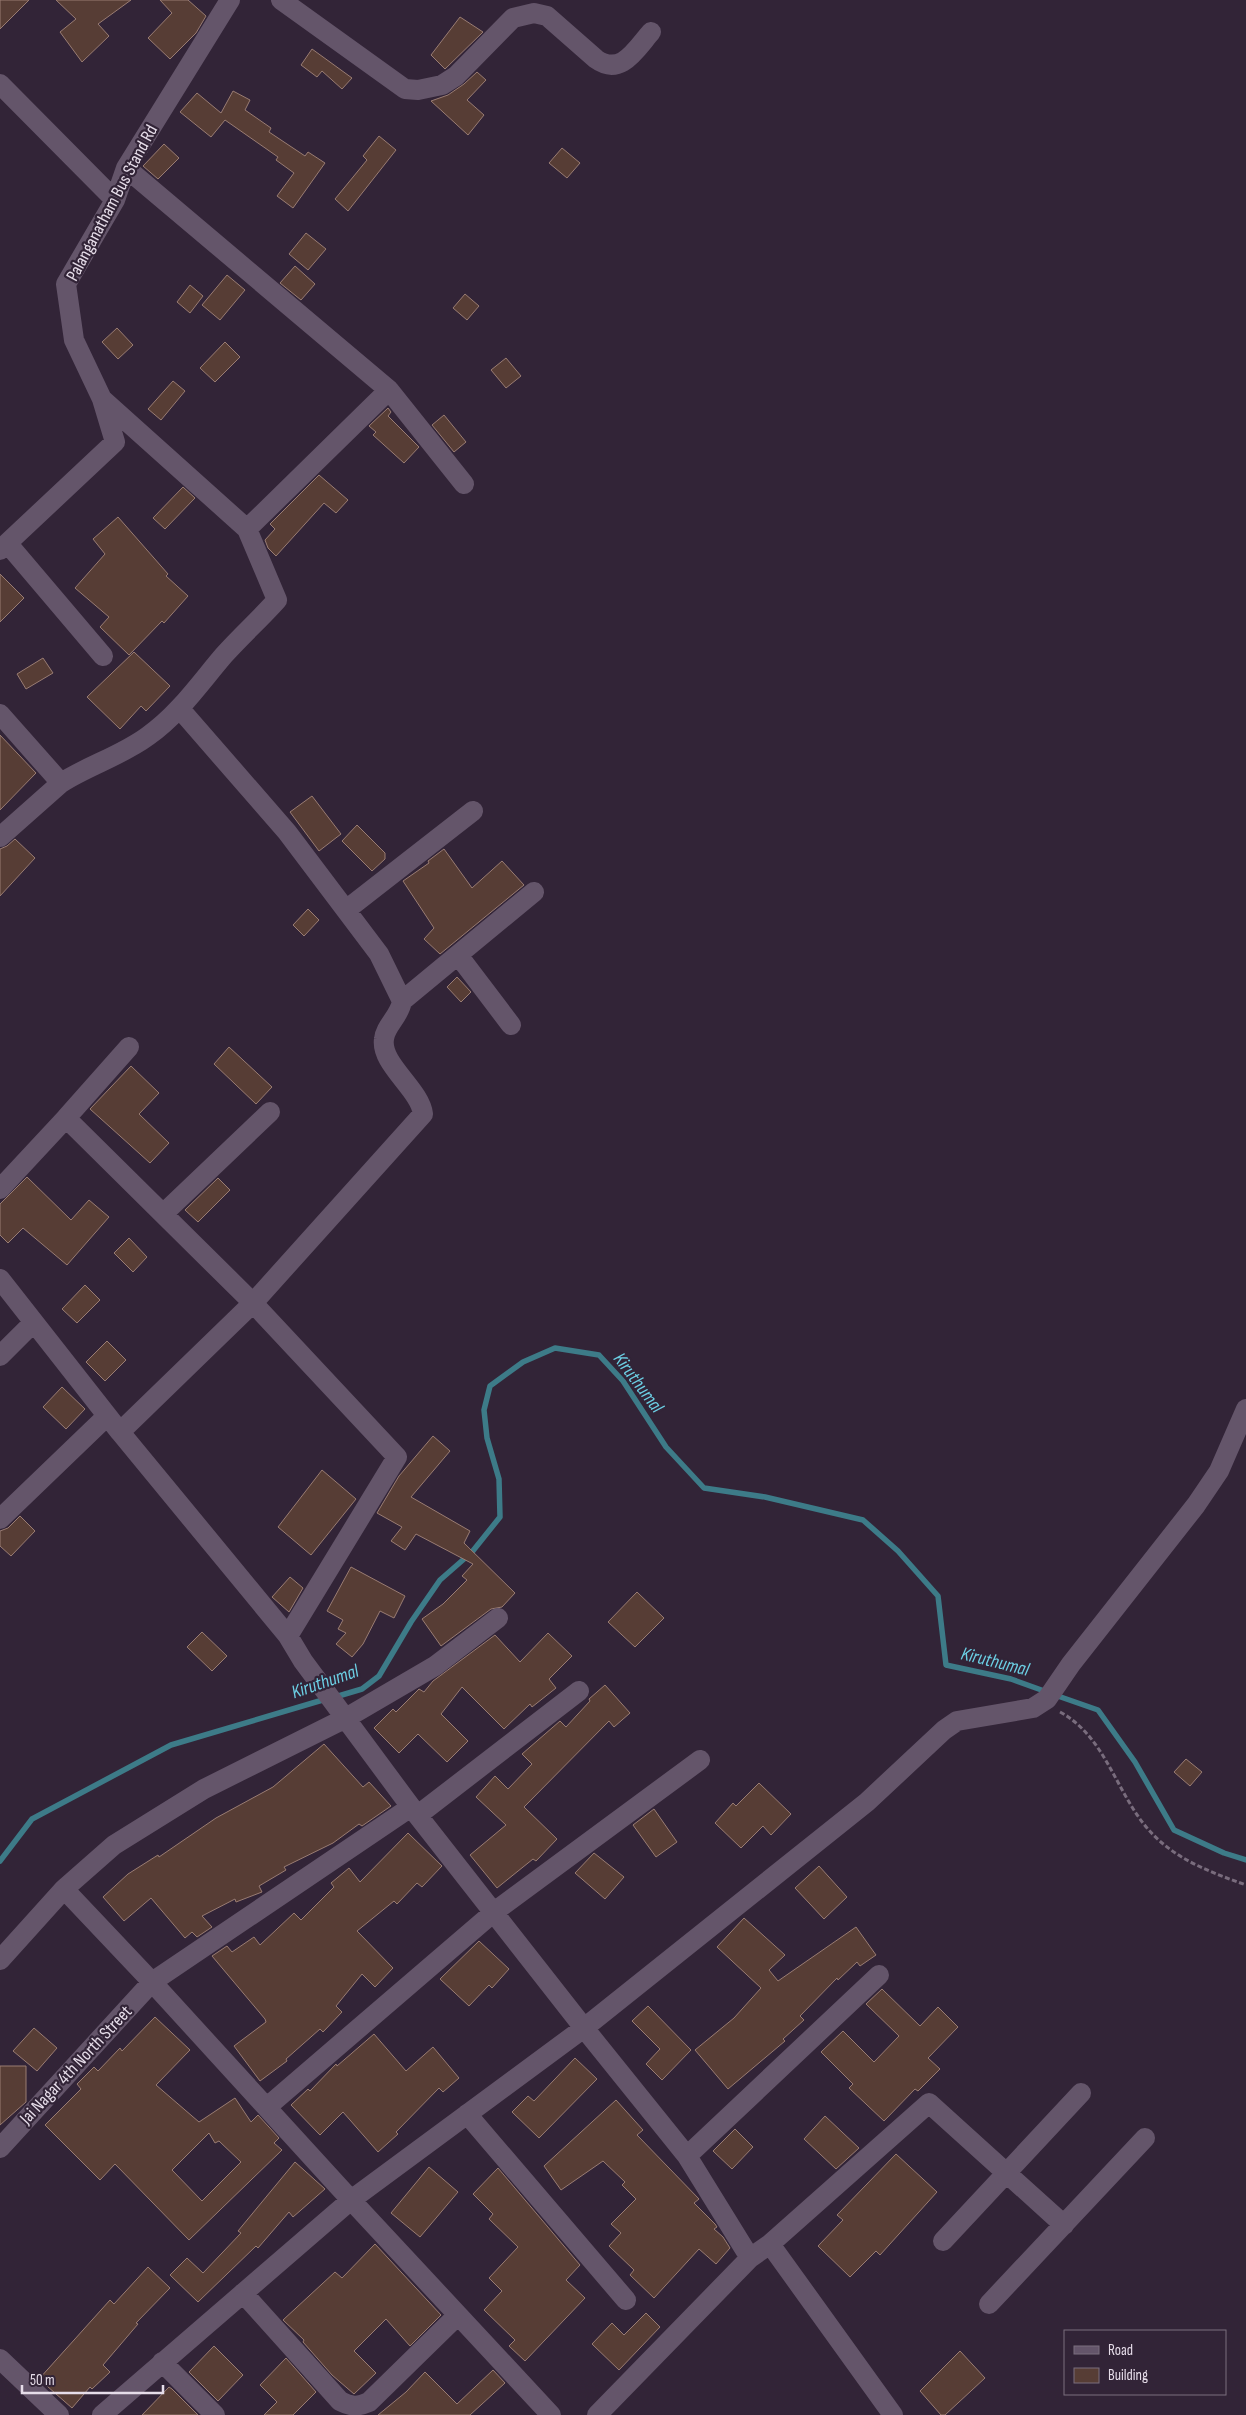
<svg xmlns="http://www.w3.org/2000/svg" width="1246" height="2415" viewBox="0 0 1246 2415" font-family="'Sofia Sans Condensed',sans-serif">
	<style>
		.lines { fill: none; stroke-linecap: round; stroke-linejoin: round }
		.stream { stroke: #3d7b88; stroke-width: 5.5 }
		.building { fill: #573d35; stroke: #997c73; fill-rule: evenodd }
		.path { stroke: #796c7d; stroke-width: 3; stroke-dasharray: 5 2.5; stroke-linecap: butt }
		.minor { stroke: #64556a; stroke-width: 20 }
		.labels { text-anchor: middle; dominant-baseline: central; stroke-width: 4.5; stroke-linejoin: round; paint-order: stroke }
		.street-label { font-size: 18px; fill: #e6dde9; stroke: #322437 }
		.water-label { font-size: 19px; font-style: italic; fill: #6ccfe4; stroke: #322437 }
	</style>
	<rect width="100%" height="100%" fill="#322437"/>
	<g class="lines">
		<path class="stream" d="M1055 1695 1098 1710 1135 1762 1174 1830 1224 1853 1246 1860
			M335 1697 362 1689 379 1676 411 1622 440 1580 472 1552 500 1517 499 1479 487 1438 484 1410 490 1386 523 1362 555 1348 599 1355 623 1381 666 1447 704 1488 765 1497 863 1520 898 1551 938 1596 946 1665 1011 1679 1047 1692
			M0 1861 32 1819 171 1745 326 1699"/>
	</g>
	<path class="building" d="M0 0H29L0 29Z
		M56 0H131L98 24 109 36 82 62 60 32 76 19Z
		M160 0H188L206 16 196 33 170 59 148 38 172 13Z
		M460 17 483 32 445 69 431 55Z
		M312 49 352 78 342 89 322 71 317 77 301 65Z
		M477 72 486 80 467 100 484 115 468 135 431 101 448 95 464 84Z
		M233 91 250 100 245 110 271 128 269 132 305 156 308 152 325 163 293 208 277 196 294 173 276 160 278 157 225 120 211 137 180 112 197 93 221 113Z
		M379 136 396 150 348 211 335 199 367 160 363 156Z
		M164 144 179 158 158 179 143 166Z
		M562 148 580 163 567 178 549 163Z
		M306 233 326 249 308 270 289 254Z
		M295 266 315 284 301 300 280 283Z
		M227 275 245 290 220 320 202 305Z
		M190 285 203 296 190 313 177 302Z
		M465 294 479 306 467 320 453 308Z
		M117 328 133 345 118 359 102 342Z
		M225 342 240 357 215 382 200 368Z
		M506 358 521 376 506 388 491 370Z
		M173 381 185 391 161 420 148 409Z
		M388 408 391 412 388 416 419 447 404 463 373 435 376 432 369 426Z
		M444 415 466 442 454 452 432 425Z
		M319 475 348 500 336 513 324 503 276 556 268 548 265 540 275 529 270 524Z
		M183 487 195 498 165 529 153 518Z
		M118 517 168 574 166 576 188 596 164 623 162 621 129 655 100 627 109 617 75 588 105 554 93 539Z
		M0 574 24 598 0 622Z
		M134 652 170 686 146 711 141 706 120 729 87 697Z
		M43 658 53 673 26 689 17 674Z
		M0 735 36 773 0 810Z
		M312 796 341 834 319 851 290 812Z
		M357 825 385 853V859L372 871 342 841Z
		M15 839 35 858 0 896V849L7 846Z
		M444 849 472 888 502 861 524 885 440 954 424 939 434 928 403 881 429 863 428 861Z
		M308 909 319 920 304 936 293 925Z
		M457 977 471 992 461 1002 447 987Z
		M229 1047 272 1087 256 1104 214 1064Z
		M131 1066 159 1093 139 1114 169 1143 150 1163 90 1109Z
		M27 1177 71 1220 89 1200 109 1217 67 1265 23 1228 8 1243 0 1235V1204Z
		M218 1178 230 1190 198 1222 185 1210Z
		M129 1238 147 1257 133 1272 114 1253Z
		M85 1285 100 1300 77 1323 62 1309Z
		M107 1341 126 1360 105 1381 86 1362Z
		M62 1387 85 1409 66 1429 43 1407Z
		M433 1436 450 1451 411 1497 470 1531 464 1543 515 1593 502 1607 491 1609 441 1646 422 1619 443 1604 467 1580 462 1576 473 1564 416 1534 405 1550 391 1541 402 1527 377 1513 399 1476Z
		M322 1470 356 1499 311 1555 278 1527Z
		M20 1516 35 1531 11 1556 0 1546V1531L8 1528Z
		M351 1567 405 1596 394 1618 380 1611 363 1644 352 1657 336 1644 346 1633 338 1629 343 1620 327 1611Z
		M290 1577 303 1588 289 1612 272 1597Z
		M637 1592 664 1618 635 1647 608 1622Z
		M202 1632 227 1656 212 1671 187 1647Z
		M548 1633 572 1656 549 1679 556 1688 532 1707 530 1704 504 1729 462 1687 441 1714 468 1741 447 1762 418 1734 399 1753 374 1728 393 1709 396 1712 419 1689 424 1692 433 1681 495 1635 520 1662Z
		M605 1685 630 1713 614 1727 609 1721 524 1807 557 1839 536 1861 533 1859 497 1888 470 1855 506 1825 476 1797 495 1776 508 1789 532 1764 522 1754 560 1721 566 1727 590 1701 589 1699Z
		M324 1744 363 1787 369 1782 391 1806 362 1826 359 1824 333 1843 284 1867 286 1870 259 1886 262 1892 236 1902 235 1899 202 1916 212 1927 197 1937 192 1932 185 1938 151 1898 124 1921 103 1897 128 1874 158 1855 159 1857 216 1818 273 1787Z
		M1186 1759 1202 1772 1190 1786 1174 1772Z
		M759 1783 791 1814 771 1835 763 1826 741 1848 715 1823 733 1803 736 1806Z
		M654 1809 677 1842 656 1857 633 1825Z
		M408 1833 442 1866 422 1887 417 1883 397 1904 394 1901 357 1931 393 1968 375 1987 362 1974 336 2006 342 2012 323 2032 320 2029 286 2059 287 2061 260 2081 234 2046 266 2022 265 2019 212 1956 227 1946 232 1952 254 1937 260 1945 294 1913 301 1920 334 1887 331 1883 349 1868 360 1882Z
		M594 1853 624 1877 605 1899 575 1873Z
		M819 1866 847 1897 824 1919 795 1888Z
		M744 1918 785 1955 769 1970 778 1981 856 1927 876 1955 860 1966 857 1962 838 1980 837 1978 800 2016 804 2020 783 2039 785 2041 728 2089 695 2050 734 2018 761 1988 717 1947Z
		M479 1941 509 1969 492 1988 489 1985 469 2006 440 1979Z
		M882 1989 920 2026 938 2007 958 2027 928 2058 940 2069 918 2091 915 2089 884 2121 849 2088 853 2084 821 2052 843 2031 874 2062 899 2036 866 2004Z
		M648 2006 691 2050 662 2080 646 2064 660 2049 632 2021Z
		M155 2017 190 2050 156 2085 199 2122 235 2098 251 2122 258 2115 279 2138 274 2143 282 2150 189 2240 115 2164 100 2180 45 2125 81 2089 77 2084 94 2067 98 2071 120 2048 122 2051ZM209 2133 215 2143 219 2141 241 2162 202 2201 172 2170Z
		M34 2028 57 2048 37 2071 13 2051Z
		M374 2034 406 2071 433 2047 459 2078 443 2092 439 2088 396 2132 398 2134 378 2152 343 2112 320 2135 291 2105 308 2089 310 2091 336 2064 337 2066Z
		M575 2058 597 2079 539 2138 512 2112 528 2096 534 2101Z
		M0 2066H26V2102L0 2125Z
		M616 2100 643 2130 637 2135 699 2199 694 2203 715 2224 717 2227 714 2229 723 2237 730 2248 716 2264 699 2249 654 2298 630 2275 634 2270 609 2246 621 2233 611 2224 636 2199 622 2185 625 2182 603 2161 561 2190 544 2166Z
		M825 2116 859 2148 836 2169 804 2139Z
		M735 2129 753 2147 732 2169 713 2151Z
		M896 2154 937 2192 880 2255 876 2251 850 2277 818 2246 843 2220 837 2215Z
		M295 2162 325 2189 293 2217 289 2212 258 2248 256 2246 198 2302 170 2275 187 2258 203 2273 241 2233 238 2231Z
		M429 2167 458 2192 420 2237 391 2213Z
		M498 2168 580 2265 566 2280 585 2298 525 2361 509 2346 515 2340 484 2310 502 2291 489 2278 518 2247 489 2219 493 2214 473 2194Z
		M375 2244 441 2315 410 2346 386 2319 354 2351 376 2373 354 2394 332 2375 303 2342 304 2340 283 2320 335 2272 342 2278Z
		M148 2267 170 2288 136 2323 138 2324 103 2365 110 2372 92 2389 90 2387 72 2408 39 2379 110 2300 114 2304Z
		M646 2313 660 2327 619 2370 592 2344 612 2323 624 2335Z
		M214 2346 243 2375 218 2401 189 2372Z
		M960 2351 985 2378 945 2415H941L920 2391Z
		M286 2358 316 2392 293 2415H264L277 2402 260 2385Z
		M493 2370 505 2383 470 2415H378L406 2392 425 2372 457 2404Z
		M169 2387 172 2389 198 2415H142Z"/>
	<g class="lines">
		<path class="path" d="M1060 1712C1103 1735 1115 1787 1143 1823 1169 1857 1207 1871 1246 1885"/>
		<path class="minor" d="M281 0 405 89 418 90 442 85 456 76 513 18 534 13 547 16 596 59C621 77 636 49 651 32
			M0 84 115 200
			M389 390 464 484
			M102 399 247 529 389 390 126 168
			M8 544 103 656
			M0 550 115 442 102 399 74 340 66 284 115 200 126 168 230 0
			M0 714 61 783 0 837
			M61 783C89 765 121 756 148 736 179 714 200 683 224 655 241 636 260 619 277 600L247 529
			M346 910 473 811
			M458 955 511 1025
			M402 1001 534 892
			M66 1118 129 1047
			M0 1189 66 1118 253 1303 397 1457 288 1636
			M163 1214 270 1112
			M0 1279 120 1432 288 1636 303 1661 411 1807 584 2028 687 2156 750 2258
			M0 1356 33 1323
			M120 1432 253 1303 423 1114C420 1089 380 1064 384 1039 385 1026 400 1016 402 1001L379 954 287 832 180 709
			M0 1519 107 1416
			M418 1815 579 1691
			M64 1889 114 1845 204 1789 346 1718 435 1666 498 1618
			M0 1960 64 1889 152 1982 411 1807
			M267 2107 494 1912 700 1760
			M467 2114 626 2300
			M0 2148 152 1982 351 2200 584 2028 867 1802 944 1730 957 1721 1033 1708 1047 1699 1071 1664 1196 1505 1219 1471 1246 1409
			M687 2156 879 1975
			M943 2241 1081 2093
			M770 2244 893 2415
			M243 2293 340 2401C352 2407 357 2407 369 2402L458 2315
			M989 2304 1145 2138
			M0 2359 59 2415
			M162 2362 215 2415
			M102 2415 351 2200 551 2415
			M597 2415 750 2258 770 2244 929 2103 1064 2225"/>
	</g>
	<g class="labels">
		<g class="street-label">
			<text transform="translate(112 203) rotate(-62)">Palanganatham Bus Stand Rd</text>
			<text transform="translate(76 2065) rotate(-47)">Jai Nagar 4th North Street</text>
		</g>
		<g class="water-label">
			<text transform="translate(638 1383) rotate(53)">Kiruthumal</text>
			<text transform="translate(995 1662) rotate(14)">Kiruthumal</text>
			<text transform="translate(325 1682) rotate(-19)">Kiruthumal</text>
		</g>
	</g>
	<rect x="1064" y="2330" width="162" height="65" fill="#322437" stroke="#7a6e7e"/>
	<rect x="1074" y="2346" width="25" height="8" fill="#64556a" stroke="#7a6e7e"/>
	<text x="1108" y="2355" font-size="15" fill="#e6dde9">Road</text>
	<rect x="1074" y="2368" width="25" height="15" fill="#573d35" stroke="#7a6e7e"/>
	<text x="1108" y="2380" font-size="15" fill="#e6dde9">Building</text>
	<path d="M22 2385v8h141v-8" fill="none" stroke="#e6dde9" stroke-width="2.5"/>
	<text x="30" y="2385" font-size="15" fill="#e6dde9" stroke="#322437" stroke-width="4" paint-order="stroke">50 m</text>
</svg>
